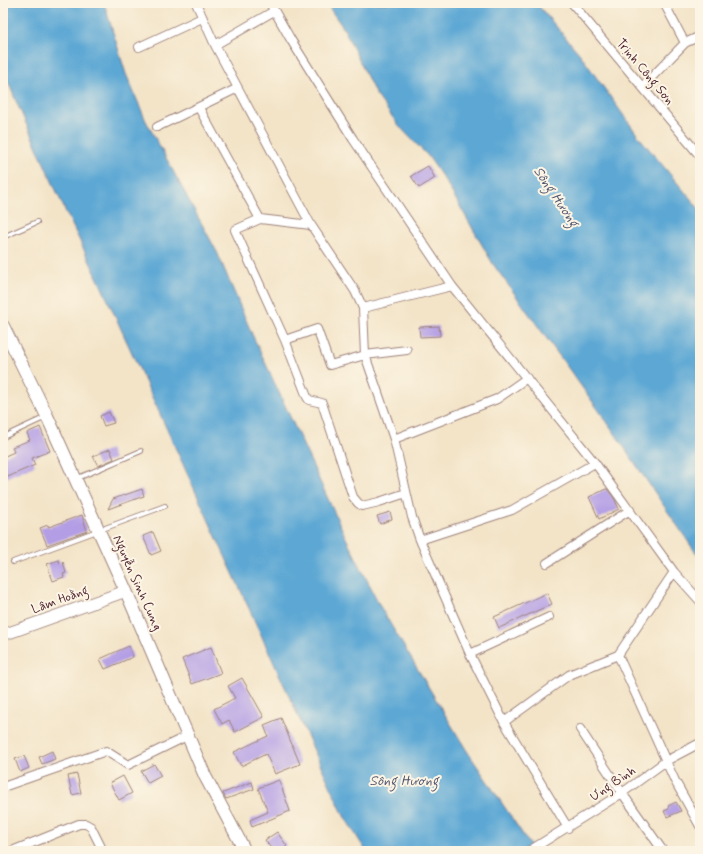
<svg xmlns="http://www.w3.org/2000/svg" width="703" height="854" viewBox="0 0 703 854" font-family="Mynerve,sans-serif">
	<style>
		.water { fill: #5ca7d4; stroke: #536380 }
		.building { fill: #b39ee5 }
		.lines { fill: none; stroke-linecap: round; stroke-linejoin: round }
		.service-casing { stroke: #9e827a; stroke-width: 6 }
		.minor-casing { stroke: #9e827a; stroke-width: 10 }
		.tertiary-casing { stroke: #9e827a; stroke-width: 13 }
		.secondary-casing { stroke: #9e827a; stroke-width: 14 }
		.service { stroke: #fff; stroke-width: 4 }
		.minor { stroke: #fff; stroke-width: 8 }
		.tertiary { stroke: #fff; stroke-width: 11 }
		.secondary { stroke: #fff; stroke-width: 12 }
		.labels { text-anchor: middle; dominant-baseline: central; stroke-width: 4; stroke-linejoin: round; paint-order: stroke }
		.street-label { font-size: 13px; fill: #4a1f2b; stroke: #fcf5e5 }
		.water-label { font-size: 14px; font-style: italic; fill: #51556f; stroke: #fcf5e5 }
	</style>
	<rect width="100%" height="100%" fill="#fcf5e5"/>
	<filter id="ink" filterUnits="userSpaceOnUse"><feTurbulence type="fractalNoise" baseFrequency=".025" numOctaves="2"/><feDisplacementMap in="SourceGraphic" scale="8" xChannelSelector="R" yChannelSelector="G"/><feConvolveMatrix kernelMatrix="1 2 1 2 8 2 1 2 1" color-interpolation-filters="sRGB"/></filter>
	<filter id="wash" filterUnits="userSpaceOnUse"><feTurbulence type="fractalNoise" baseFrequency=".012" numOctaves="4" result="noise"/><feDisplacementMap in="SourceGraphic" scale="16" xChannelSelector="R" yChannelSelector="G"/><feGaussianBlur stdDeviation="0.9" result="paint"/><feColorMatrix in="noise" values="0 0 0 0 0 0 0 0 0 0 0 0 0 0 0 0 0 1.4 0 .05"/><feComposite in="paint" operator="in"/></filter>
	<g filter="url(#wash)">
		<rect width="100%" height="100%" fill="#f3e4c8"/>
		<path class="water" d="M3 3H104L126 74 146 121 217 252 252 334 347 540 382 610 467 751 534 851H366L344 816 99 281 64 208 16 101 3 69Z
			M326 3H536L579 53 639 137 700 210V559L605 419 493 264 446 182 428 156 399 126 375 93 344 29Z"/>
		<g id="blocks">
			<path class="building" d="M428 166 435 178 419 188 411 176Z
				M439 326 440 336 420 337 419 327Z
				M109 412 114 423 104 426 100 416Z
				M40 427 50 451 32 458 35 465 3 479V457L14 452 12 447 30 440 27 433Z
				M110 449 114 459 98 466 93 456Z
				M142 489 144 496 108 509 113 499Z
				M606 489H607L614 498 619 509 599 519 589 497Z
				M390 512 392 519 380 524 377 516Z
				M82 515 87 531 47 545 40 528 48 525 49 527Z
				M153 532 161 551 151 555 143 536Z
				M59 560 60 563 63 562 66 573 63 574 64 577 53 581 47 564Z
				M547 593 552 604 499 628 494 617Z
				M129 646 133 657 105 669 100 659Z
				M211 647 221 673 192 684 182 659Z
				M242 678 264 717 235 732 229 720 222 724 214 709 235 698 228 686Z
				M281 718 300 764 275 774 266 754 241 766 234 752 268 736 264 725Z
				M52 751 55 759 42 764 39 757Z
				M24 756 29 768 20 772 15 759Z
				M154 764 161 776 148 783 141 771Z
				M77 774 81 793 72 795 68 776Z
				M123 776 132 793 119 800 110 783Z
				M279 780 290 811 252 827 250 820 268 812 258 788Z
				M252 782 254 789 226 799 223 793Z
				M676 802 681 811 667 817 664 811 669 809 668 806Z
				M277 832 287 846 280 851H273L265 840Z"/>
		</g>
	</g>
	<g filter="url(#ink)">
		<use href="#blocks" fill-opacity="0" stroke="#9e827a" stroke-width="1"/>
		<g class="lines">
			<defs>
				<path id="service" d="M3 237 37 222
					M3 437 46 417
					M78 478 141 451
					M13 562 165 506"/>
				<path id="minor" d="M196 3 215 45 311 225 355 291 363 308 365 355 394 439 412 517 420 540 470 654 504 722 568 828
					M270 3 291 40 353 139 452 286 595 463 674 572 700 601
					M572 3 700 156
					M664 3 685 43
					M215 45 274 11
					M139 47 202 18
					M647 82 685 43 700 36
					M199 108 260 219
					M157 127 238 88
					M311 225 260 219 235 230 285 340 307 397 309 400 322 403 353 497 358 503 362 506 379 502 406 493
					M363 308 452 286
					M285 340 317 329 330 365 365 355 407 350
					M394 439 497 399 527 378
					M420 540 512 510 595 463
					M547 563 630 510
					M470 654 549 617
					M618 655 675 781 700 826
					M504 722 569 675 618 655 674 572
					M580 729 622 793 663 851
					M3 787 106 751 128 765 187 736
					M12 851 79 824H86L91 827 103 851
					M529 851 622 793 666 761 700 743"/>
				<path id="tertiary" d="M3 635 126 591"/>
				<path id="secondary" d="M3 326 47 416 126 591 205 776 245 851"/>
			</defs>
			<use href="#service" class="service-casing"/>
			<use href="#minor" class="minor-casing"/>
			<use href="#tertiary" class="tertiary-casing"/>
			<use href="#secondary" class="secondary-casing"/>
			<use href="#service" class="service"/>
			<use href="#minor" class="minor"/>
			<use href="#tertiary" class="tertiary"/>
			<use href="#secondary" class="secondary"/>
		</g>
	</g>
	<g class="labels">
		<g class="street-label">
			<text transform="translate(645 72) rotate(50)">Trịnh Công Sơn</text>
			<text transform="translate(137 583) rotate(66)">Nguyễn Sinh Cung</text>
			<text transform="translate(60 600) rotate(-20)">Lâm Hoằng</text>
			<text transform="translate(613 784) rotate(-34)">Ưng Bình</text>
		</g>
		<g class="water-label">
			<text transform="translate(556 197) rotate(56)">Sông Hương</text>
			<text x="404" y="781">Sông Hương</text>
		</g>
	</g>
	<rect width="703" height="854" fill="none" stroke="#fcf5e5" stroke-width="16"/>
</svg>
